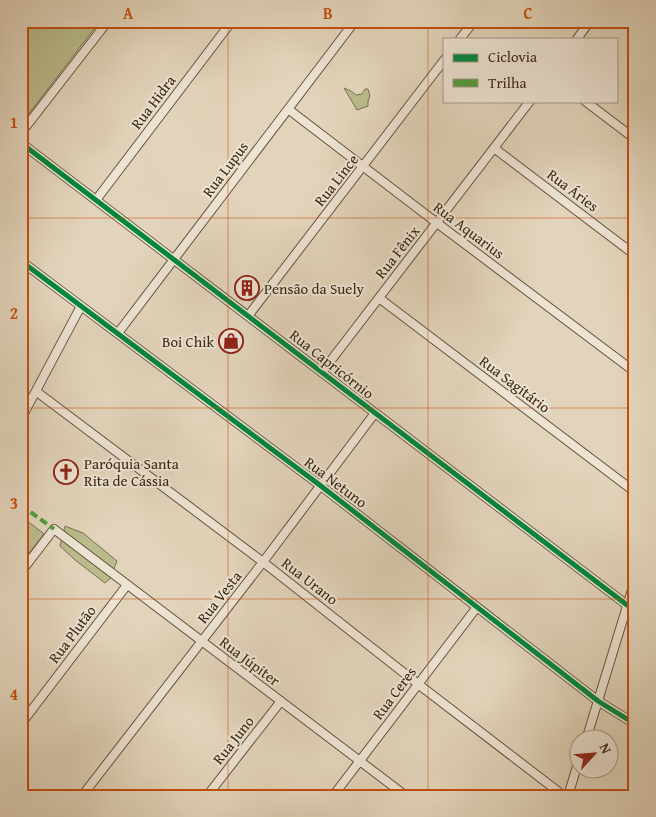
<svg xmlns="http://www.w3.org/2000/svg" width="656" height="817" viewBox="0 0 656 817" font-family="'Gentium Book Plus',serif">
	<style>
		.green { fill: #b9bb8c; stroke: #7a714f }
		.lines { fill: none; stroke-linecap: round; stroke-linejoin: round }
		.street-casing { stroke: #64523c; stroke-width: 10 }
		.street { stroke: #ece3d3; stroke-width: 8 }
		.quiet { stroke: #529c3c; stroke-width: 4; stroke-dasharray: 8 4; stroke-linecap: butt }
		.cycleway-casing { stroke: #ece3d3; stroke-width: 8 }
		.cycleway { stroke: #00873e; stroke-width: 5 }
		.grid { fill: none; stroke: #c54f0d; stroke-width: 1; stroke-opacity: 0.55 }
		.labels { text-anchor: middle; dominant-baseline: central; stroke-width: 4; stroke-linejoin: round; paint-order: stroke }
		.street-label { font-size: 15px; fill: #3a2712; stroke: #ece3d3 }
		.poi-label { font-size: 15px; fill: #3a2712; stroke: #ece3d3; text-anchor: start }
		.neatline { fill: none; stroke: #c54f0d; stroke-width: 2 }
		.grid-label { font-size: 16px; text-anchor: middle; font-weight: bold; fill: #c54f0d }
	</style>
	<rect width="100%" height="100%" fill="#e2d4bb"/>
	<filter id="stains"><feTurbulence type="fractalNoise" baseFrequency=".004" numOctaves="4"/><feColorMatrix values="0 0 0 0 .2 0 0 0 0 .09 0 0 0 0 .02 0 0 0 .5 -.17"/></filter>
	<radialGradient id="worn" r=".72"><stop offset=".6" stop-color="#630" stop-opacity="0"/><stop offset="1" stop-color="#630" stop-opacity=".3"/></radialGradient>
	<path class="green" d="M21 21H100L21 124Z
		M344 88 351 91 356 95 362 94 365 89H368L370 96 368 101V106L357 110Z
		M21 516 44 534 21 564Z
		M65 526 83 533 117 561 113 571V576L105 583 75 560 60 546Z"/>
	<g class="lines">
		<defs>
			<path id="street" d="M629 21 635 25
				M460 39 474 21
				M577 39 590 21
				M585 101 635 139
				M288 109 437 223 635 372
				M21 133 108 21
				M21 143 627 605
				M494 148 635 255
				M96 200 232 21
				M21 261 321 486 598 701 635 724
				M379 298 635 492
				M248 316 445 59
				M118 333 355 21
				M322 372 530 101
				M37 392 263 562 418 684 564 796
				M21 419 81 306
				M21 572 54 529 406 796
				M21 724 127 585
				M586 740 635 580
				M82 796 263 562 375 413
				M207 796 281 701
				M333 796 477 607
				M568 796 578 763"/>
		</defs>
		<use href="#street" class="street-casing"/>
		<use href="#street" class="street"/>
		<path class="quiet" d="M21 505 54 529"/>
		<defs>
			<path id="cycleway" d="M21 143 627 605
				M21 261 321 486 598 701 635 724"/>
		</defs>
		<use href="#cycleway" class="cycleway-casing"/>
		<use href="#cycleway" class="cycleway"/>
	</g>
	<path class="grid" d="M228 21V796M428 21V796M21 218H635M21 408H635M21 599H635"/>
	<defs>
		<symbol id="building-ring" viewBox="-11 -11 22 22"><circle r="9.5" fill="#ece3d3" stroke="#8f2418" stroke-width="1.5"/><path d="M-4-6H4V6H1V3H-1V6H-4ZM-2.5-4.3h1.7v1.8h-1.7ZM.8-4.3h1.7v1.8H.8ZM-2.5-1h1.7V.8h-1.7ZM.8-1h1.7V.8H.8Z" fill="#8f2418"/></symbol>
		<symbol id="shop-ring" viewBox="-11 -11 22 22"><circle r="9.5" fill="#ece3d3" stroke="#8f2418" stroke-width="1.5"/><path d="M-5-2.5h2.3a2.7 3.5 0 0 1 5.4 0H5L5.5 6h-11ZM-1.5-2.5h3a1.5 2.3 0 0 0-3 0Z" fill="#8f2418"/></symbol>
		<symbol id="church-ring" viewBox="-11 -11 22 22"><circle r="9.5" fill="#ece3d3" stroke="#8f2418" stroke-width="1.5"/><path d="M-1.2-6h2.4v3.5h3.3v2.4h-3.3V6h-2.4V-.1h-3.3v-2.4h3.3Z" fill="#8f2418"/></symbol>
	</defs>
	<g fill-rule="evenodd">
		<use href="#building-ring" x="233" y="274" width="28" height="28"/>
		<use href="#shop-ring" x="217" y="327" width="28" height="28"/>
		<use href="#church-ring" x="52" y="458" width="28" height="28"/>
	</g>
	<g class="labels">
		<g class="street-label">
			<text transform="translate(153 102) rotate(-53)">Rua Hidra</text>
			<text transform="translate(225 169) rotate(-53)">Rua Lupus</text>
			<text transform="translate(336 180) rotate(-52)">Rua Lince</text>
			<text transform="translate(573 190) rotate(37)">Rua Áries</text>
			<text transform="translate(469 230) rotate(37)">Rua Aquarius</text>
			<text transform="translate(397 252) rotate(-52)">Rua Fênix</text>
			<text transform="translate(332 364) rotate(38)">Rua Capricórnio</text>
			<text transform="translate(515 384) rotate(37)">Rua Sagitário</text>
			<text transform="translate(336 482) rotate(37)">Rua Netuno</text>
			<text transform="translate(310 581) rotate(38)">Rua Urano</text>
			<text transform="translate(219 597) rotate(-52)">Rua Vesta</text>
			<text transform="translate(72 634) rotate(-53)">Rua Plutão</text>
			<text transform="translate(250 661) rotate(37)">Rua Júpiter</text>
			<text transform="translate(394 693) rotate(-53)">Rua Ceres</text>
			<text transform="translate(233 740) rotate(-52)">Rua Juno</text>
		</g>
		<g class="poi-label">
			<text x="264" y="288">Pensão da Suely</text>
			<text x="214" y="341" text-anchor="end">Boi Chik</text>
			<text x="84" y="463">Paróquia Santa<tspan x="84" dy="17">Rita de Cássia</tspan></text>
		</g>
	</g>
	<rect width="656" height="817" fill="none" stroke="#e2d4bb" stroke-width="55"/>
	<rect x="443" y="38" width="175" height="65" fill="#ece3d3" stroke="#a59886"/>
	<rect x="453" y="54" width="25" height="8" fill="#00873e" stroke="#a59886"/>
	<text x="488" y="62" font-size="15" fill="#3a2712">Ciclovia</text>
	<rect x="453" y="79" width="25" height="8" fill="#529c3c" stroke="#a59886"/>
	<text x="488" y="88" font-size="15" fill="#3a2712">Trilha</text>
	<g transform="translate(594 754) rotate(64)"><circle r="24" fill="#ece3d3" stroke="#a59886"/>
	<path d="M0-4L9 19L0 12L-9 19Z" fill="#8f2418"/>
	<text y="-8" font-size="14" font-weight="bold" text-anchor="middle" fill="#3a2712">N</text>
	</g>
	<rect x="28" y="28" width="600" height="762" class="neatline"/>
	<g class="grid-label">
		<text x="128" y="19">A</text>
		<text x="328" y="19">B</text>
		<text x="528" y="19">C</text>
		<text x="14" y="128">1</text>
		<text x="14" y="319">2</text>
		<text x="14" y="509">3</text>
		<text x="14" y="700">4</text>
	</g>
	<rect width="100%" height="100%" filter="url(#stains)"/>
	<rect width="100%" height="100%" fill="url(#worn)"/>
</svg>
